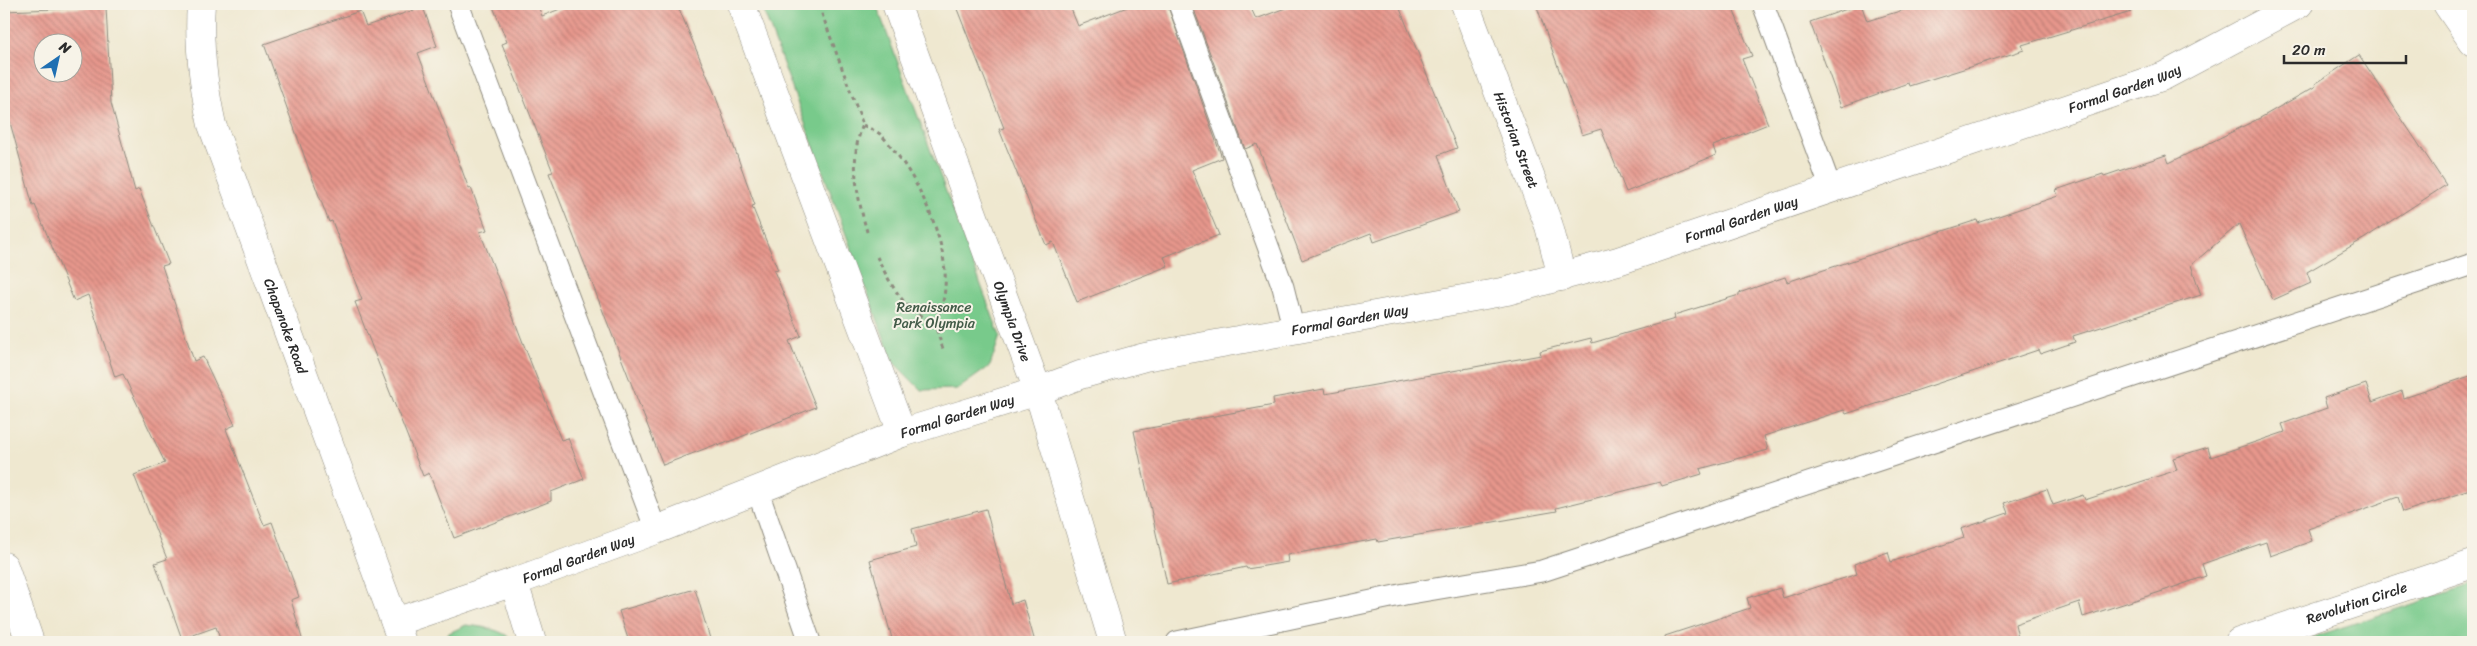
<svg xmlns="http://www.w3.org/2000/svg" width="2477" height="646" viewBox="0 0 2477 646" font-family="Sriracha,sans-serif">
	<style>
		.green { fill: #78ca8b; stroke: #527a5b }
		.building { fill: url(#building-back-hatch); fill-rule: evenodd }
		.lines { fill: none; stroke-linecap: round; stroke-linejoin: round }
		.lane-casing { stroke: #8d8a7e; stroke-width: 23 }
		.street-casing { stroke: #8d8a7e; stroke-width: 29 }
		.primary-casing { stroke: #8d8a7e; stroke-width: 29 }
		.path { stroke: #8d8a7e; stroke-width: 3; stroke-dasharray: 4 4; stroke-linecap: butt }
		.lane { stroke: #fff; stroke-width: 21 }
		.street { stroke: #fff; stroke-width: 28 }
		.primary { stroke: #fff; stroke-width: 28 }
		.labels { text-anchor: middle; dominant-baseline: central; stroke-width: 4; stroke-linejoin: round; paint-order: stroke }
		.street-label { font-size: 14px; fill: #2b2b2b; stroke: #f7f3e8 }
		.park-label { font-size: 14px; fill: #425b48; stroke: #f7f3e8 }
	</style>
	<defs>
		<pattern id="building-back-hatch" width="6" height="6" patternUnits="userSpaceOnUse" patternTransform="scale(1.25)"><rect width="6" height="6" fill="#e7978c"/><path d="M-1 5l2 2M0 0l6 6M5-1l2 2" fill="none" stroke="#bb7b73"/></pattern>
	</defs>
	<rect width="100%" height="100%" fill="#f7f3e8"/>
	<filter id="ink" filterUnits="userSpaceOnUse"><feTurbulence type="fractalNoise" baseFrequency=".02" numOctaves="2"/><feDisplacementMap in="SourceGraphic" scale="10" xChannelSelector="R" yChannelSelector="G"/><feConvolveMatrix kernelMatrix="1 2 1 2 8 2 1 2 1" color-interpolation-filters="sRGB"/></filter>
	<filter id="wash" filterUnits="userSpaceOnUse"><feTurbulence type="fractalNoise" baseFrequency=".0096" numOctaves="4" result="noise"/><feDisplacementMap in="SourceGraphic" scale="20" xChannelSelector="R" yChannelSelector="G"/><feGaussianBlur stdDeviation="1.12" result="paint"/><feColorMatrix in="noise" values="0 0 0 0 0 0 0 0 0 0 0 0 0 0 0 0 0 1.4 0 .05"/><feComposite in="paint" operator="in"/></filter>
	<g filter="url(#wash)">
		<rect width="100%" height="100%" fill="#efe8d0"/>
		<path class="green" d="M761 4H876L1000 336 990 366 958 389 921 390 893 362Z
			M2473 584V642H2298Z
			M466 625C484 627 502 629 515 642H444L449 633Z"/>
		<g id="blocks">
			<path class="building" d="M492 4H537L542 16 573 4H677L714 92 755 205 752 206 778 270 774 271 801 336 789 341 816 407 718 446 717 444 663 465 549 173 553 172 502 44 507 42Z
				M955 4H1069L1078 26 1135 4H1167L1222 158 1192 170 1219 235 1164 257 1168 266 1077 302 1053 242 1046 245 999 129 1004 128Z
				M1192 4H1249L1256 19 1296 4H1398L1457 148 1438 155 1459 212 1374 242 1371 233 1302 260 1257 144 1245 149Z
				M1536 4H1731L1752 56 1742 59 1768 124 1713 146 1716 155 1626 192 1601 129 1582 135Z
				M1861 4 1867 21 1923 4H2130L2131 12 2022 45 2024 50 1909 86 1908 83 1841 107 1810 22Z
				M106 7 111 103 135 191 139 189 169 264 162 266 194 361 203 357 235 425 226 429 264 525 272 522 299 597 291 600 303 642H221L216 627 182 639 155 563 167 559 134 475 165 463 123 374 115 377 88 295 74 301 35 205 33 206 8 115 4 11ZM42 42H72V72H42Z
				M423 7 437 46 418 53 469 189 471 188 487 230 480 232 536 376 561 440 568 438 584 479 551 492V501L454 538 429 473 423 476 374 352 355 302 362 300 332 221 329 222 310 172 264 44 360 11 366 26Z
				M2359 55 2446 185 2365 238 2307 272 2311 283 2273 300 2239 224 2191 265 2201 295 2073 336 2075 342 2040 354 2038 350 1846 414 1844 410 1764 436 1768 450 1700 469 1702 474 1662 486 1660 482 1556 508 1557 511 1378 542 1377 539 1287 555 1288 562 1247 569 1246 567 1167 584 1134 431 1274 405 1273 398 1324 389 1325 394 1541 355 1540 351 1591 338 1592 343 1675 319 1674 315 1739 295V293L1785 277 1787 282 1977 220 1978 223 2058 196 2056 190 2103 174 2104 176 2166 155 2169 163 2260 118 2316 86 2315 84Z
				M2473 375V489L2403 512 2398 497 2308 529 2312 541 2270 556 2266 542 2202 564 2206 576 2163 591 2083 617 2079 602 2015 624 2019 642H1666L1665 636 1750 608 1747 598 1780 588 1783 598 1857 574 1854 564 1888 552 1891 562 1964 538 1961 529 2008 513 2004 503 2047 489 2053 505 2083 495 2085 500 2177 470 2173 458 2208 447 2211 457 2285 432 2282 424 2327 408 2324 398 2366 384 2372 402 2402 391 2404 398Z
				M986 509 1011 604 1023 600 1035 642H893L870 560 916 547 912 529Z
				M695 589 711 642H629L619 611Z"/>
		</g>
	</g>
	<g filter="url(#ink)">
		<use href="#blocks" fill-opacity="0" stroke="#8d8a7e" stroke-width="1"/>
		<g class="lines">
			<defs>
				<path id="lane" d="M458 4 656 530
					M1179 4 1283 287 1294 331
					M1763 4 1831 189
					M757 489 810 642
					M1177 642 1405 594 1542 571 2473 264"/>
				<g id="street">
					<path id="s1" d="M201 4C198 46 203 84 212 125L402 642"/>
					<path d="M741 4 902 433"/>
					<path id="s2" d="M896 4 1038 391 1113 642"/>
					<path id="s3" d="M1465 4 1549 226 1562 277"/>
					<path d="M2447 4 2473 42"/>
					<path d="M514 582 532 642"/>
					<path id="s4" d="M395 622 514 582 656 530 902 433 1038 391 1080 375 1145 357 1507 291 1618 261 2164 76 2299 4"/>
					<path id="s5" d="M2239 642 2473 564"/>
				</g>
				<path id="primary" d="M4 566 30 642"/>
			</defs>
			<use href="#lane" class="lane-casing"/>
			<use href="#street" class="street-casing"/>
			<use href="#primary" class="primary-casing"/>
			<path class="path" d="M800 4 812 7 823 4
				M819 6 863 125C848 158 858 201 868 235
				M863 125C868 128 875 130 880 134 918 172 968 272 934 322 904 312 890 283 877 257
				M934 322 943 349"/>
			<use href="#lane" class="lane"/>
			<use href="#street" class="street"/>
			<use href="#primary" class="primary"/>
		</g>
	</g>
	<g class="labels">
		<g class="street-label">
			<text stroke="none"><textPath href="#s4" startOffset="1814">Formal Garden Way</textPath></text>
			<text stroke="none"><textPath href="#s3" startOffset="145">Historian Street</textPath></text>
			<text stroke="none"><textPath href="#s4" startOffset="1409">Formal Garden Way</textPath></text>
			<text stroke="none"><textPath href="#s2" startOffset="338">Olympia Drive</textPath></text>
			<text stroke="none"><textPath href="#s4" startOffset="1004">Formal Garden Way</textPath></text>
			<text stroke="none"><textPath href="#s1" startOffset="336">Chapanoke Road</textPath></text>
			<text stroke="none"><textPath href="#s4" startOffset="599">Formal Garden Way</textPath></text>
			<text stroke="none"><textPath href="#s4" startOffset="194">Formal Garden Way</textPath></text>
			<text stroke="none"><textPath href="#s5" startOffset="124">Revolution Circle</textPath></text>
		</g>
		<g class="park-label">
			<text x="934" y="307">Renaissance<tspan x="934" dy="16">Park Olympia</tspan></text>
		</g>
	</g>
	<rect width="2477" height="646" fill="none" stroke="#f7f3e8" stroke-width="20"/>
	<g transform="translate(58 58) rotate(34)"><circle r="24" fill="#f7f3e8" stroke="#a5a39c"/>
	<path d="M0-4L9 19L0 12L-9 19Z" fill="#1f6fb2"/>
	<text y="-8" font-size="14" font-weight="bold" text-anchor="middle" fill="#2b2b2b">N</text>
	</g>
	<path d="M2284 55v8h122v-8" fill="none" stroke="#2b2b2b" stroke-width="2.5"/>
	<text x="2292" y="55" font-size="15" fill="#2b2b2b" stroke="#f7f3e8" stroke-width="4" paint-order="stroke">20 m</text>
</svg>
